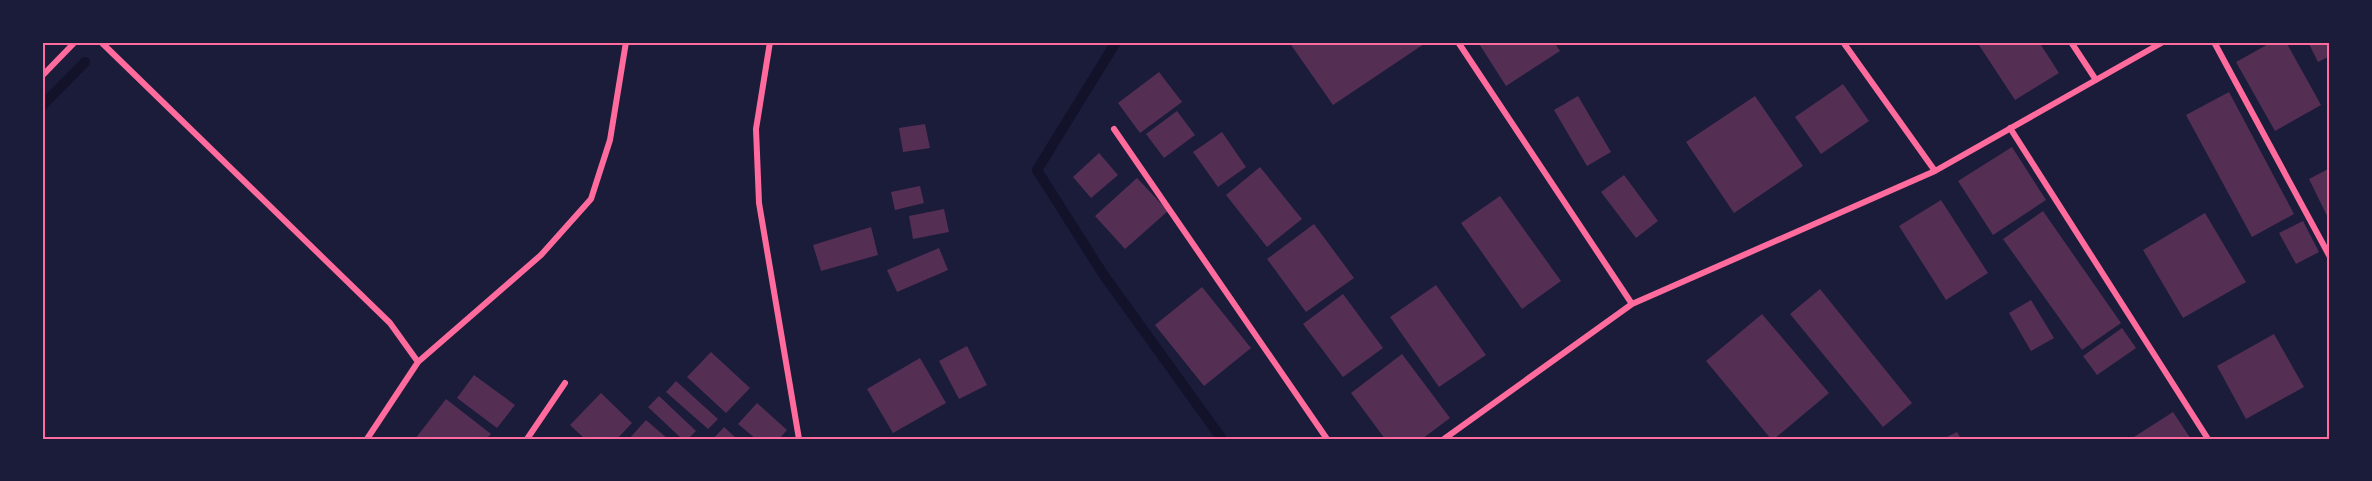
<svg xmlns="http://www.w3.org/2000/svg" width="2372" height="481" viewBox="0 0 2372 481" font-family="'PT Sans Narrow',sans-serif">
	<style>
		.lines { fill: none; stroke-linecap: round; stroke-linejoin: round }
		.stream { stroke: #12122b; stroke-width: 10 }
		.building { fill: #542f53 }
		.minor { stroke: #ff6b9d; stroke-width: 6 }
		.neatline { fill: none; stroke: #ff6b9d; stroke-width: 2 }
	</style>
	<rect width="100%" height="100%" fill="#1b1b3a"/>
	<g class="lines">
		<path class="stream" d="M1116 42 1037 170 1103 274 1222 439
			M42 106 85 62"/>
	</g>
	<path class="building" d="M1289 42H1427L1333 105Z
		M1478 42H1554L1560 51 1506 86Z
		M1977 42H2039L2059 73 2015 100Z
		M2272 42H2286L2321 105 2275 131 2236 62Z
		M2308 42H2330V56L2318 62Z
		M1159 72 1182 102 1140 133 1118 103Z
		M1843 84 1869 121 1821 154 1795 117Z
		M2229 92 2294 214 2252 237 2186 115Z
		M1578 96 1611 152 1587 166 1554 110Z
		M1755 96 1803 166 1734 213 1686 142Z
		M1177 111 1195 135 1164 158 1146 134Z
		M925 124 930 148 903 152 899 128Z
		M1222 132 1246 167 1218 187 1193 152Z
		M2012 147 2046 200 1993 235 1958 181Z
		M1099 153 1118 175 1091 198 1073 177Z
		M1260 167 1302 219 1267 247 1226 195Z
		M2330 168V222L2309 179Z
		M1624 175 1658 221 1636 238 1601 192Z
		M1137 178 1168 211 1125 249 1095 216Z
		M920 186 924 203 895 210 891 192Z
		M1500 196 1561 281 1522 309 1461 223Z
		M1941 200 1988 273 1946 300 1899 226Z
		M944 209 949 232 913 239 909 216Z
		M2043 211 2121 323 2082 350 2003 239Z
		M2205 213 2246 282 2183 318 2143 250Z
		M2303 221 2319 252 2296 264 2279 233Z
		M1314 224 1354 278 1306 312 1267 259Z
		M871 227 878 255 821 271 813 245Z
		M939 248 948 270 897 292 887 270Z
		M1436 285 1486 355 1439 387 1390 317Z
		M1202 287 1251 348 1204 386 1155 325Z
		M1820 289 1912 403 1883 427 1790 314Z
		M1343 294 1383 348 1343 377 1303 324Z
		M2031 300 2054 338 2031 351 2009 313Z
		M1762 314 1829 393 1774 439H1771L1706 361Z
		M2122 328 2136 348 2097 375 2083 356Z
		M2274 334 2304 387 2246 419 2217 366Z
		M967 346 987 385 959 399 939 361Z
		M711 352 750 388 726 413 687 377Z
		M1402 354 1450 418 1422 439H1385L1351 393Z
		M920 358 946 403 893 433 867 389Z
		M474 375 515 405 497 428 457 398Z
		M676 381 718 419 708 429 666 392Z
		M601 393 632 423 617 439H585L570 425Z
		M659 396 696 431 688 439H682L648 407Z
		M446 399 491 434 486 439H415Z
		M757 403 787 430 779 439H756L738 424Z
		M2173 412 2191 439H2136L2134 437Z
		M646 420 668 439H629Z
		M724 427 737 439H713Z
		M1957 432 1961 439H1943Z"/>
	<g class="lines">
		<path class="minor" d="M101 42 390 323 418 362 367 439
			M770 42 756 129 759 203 799 439
			M1458 42 1632 304
			M1843 42 1935 171
			M2071 42 2096 80
			M2214 42 2330 257
			M42 76 75 42
			M2010 128 2208 439
			M1114 129 1327 439
			M418 362 541 255 591 199 610 140 626 42
			M527 439 565 383
			M1444 439 1632 304 1935 171 2163 42"/>
	</g>
	<rect width="2372" height="481" fill="none" stroke="#1b1b3a" stroke-width="87"/>
	<rect x="44" y="44" width="2284" height="394" class="neatline"/>
</svg>
